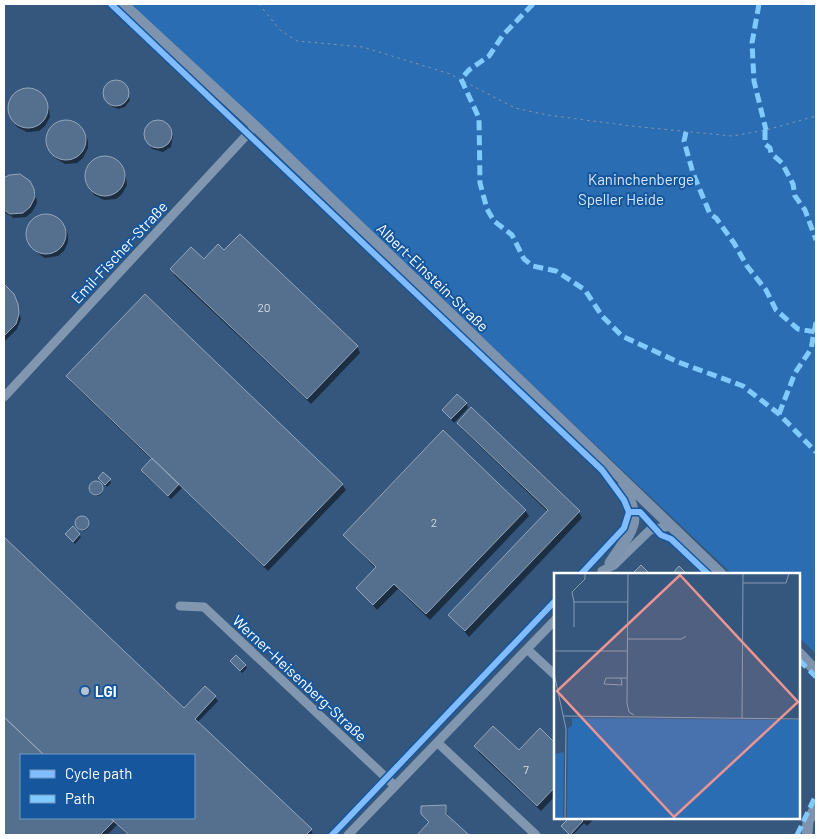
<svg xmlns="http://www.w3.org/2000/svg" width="820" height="839" viewBox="0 0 820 839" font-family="Barlow,sans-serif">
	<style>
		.green { fill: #2b6db2 }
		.shadow { fill: #0007; fill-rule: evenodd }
		.building { fill: #54708e; stroke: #94a7bc }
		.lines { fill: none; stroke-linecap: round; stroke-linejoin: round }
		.path { stroke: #8097af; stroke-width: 1; stroke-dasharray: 2.5 4; stroke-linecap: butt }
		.minor { stroke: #8097af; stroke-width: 9 }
		.major { stroke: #7e93ad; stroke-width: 11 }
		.quiet { stroke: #80caff; stroke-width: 5; stroke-dasharray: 10 5; stroke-linecap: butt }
		.cycleway-casing { stroke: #16569c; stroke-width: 9 }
		.cycleway { stroke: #80bcff; stroke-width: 6 }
		.poi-dot { fill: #b8c4d2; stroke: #16569c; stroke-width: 2 }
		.labels { text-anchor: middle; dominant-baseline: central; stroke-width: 4; stroke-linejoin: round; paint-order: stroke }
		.number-label { font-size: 12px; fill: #d4dbe3 }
		.park-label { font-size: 15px; fill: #d5e8fd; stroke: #16569c }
		.street-label { font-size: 15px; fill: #fff; stroke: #16569c }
		.poi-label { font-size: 15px; font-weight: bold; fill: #fff; stroke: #16569c; text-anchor: start }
		.inset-road { fill: none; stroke: #869ab1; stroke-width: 1 }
		.view { fill: #ea9494; fill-opacity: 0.15; stroke: #ea9494; stroke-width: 2.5 }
		.inset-edge { fill: none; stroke: #fff; stroke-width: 2.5 }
	</style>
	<rect width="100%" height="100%" fill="#35577d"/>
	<path class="green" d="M130 4H816V654L799 637V574H732Z"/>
	<path class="shadow" d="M116 81 124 85 130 100 125 107 118 109 111 106 104 92 108 84Z
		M23 90H31L42 96 49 109 50 117 45 126 39 131 27 132 17 127 10 115V103L15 94Z
		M69 121 80 127 88 140V148L83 158 77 163 65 164 55 158 51 151 48 146V134L54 125 61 122Z
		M155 122 165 123 173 136 171 147 163 152 152 149 145 134 148 127Z
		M100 158H108L119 164 126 177 127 185 122 194 116 199 104 200 94 195 87 183V171L92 162Z
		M9 176 29 182 36 195 37 203 32 212 26 217 14 218 4 212V179Z
		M41 215H50L61 221 68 234V242L64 251 58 256 45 258 36 252 28 240V228L34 219Z
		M224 252 357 346 360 353 311 404 175 276 172 269 204 261Z
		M4 285 16 300 21 319 17 329 4 342Z
		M68 376 342 484 346 490 268 571 182 488 171 499 145 475 142 470 152 460 71 382Z
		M466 403 468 408 454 423 443 410Z
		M458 423 579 512 582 518 469 637 450 615 548 512 462 429Z
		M99 478 110 480 111 483 107 487Z
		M91 490a6 6 0 1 1 12 0a6 6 0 1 1-12 0Z
		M525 510 529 516 430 620 398 589 377 610 357 588 376 569 344 535Z
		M77 525a6 6 0 1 1 12 0a6 6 0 1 1-12 0Z
		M73 528 81 537 75 544 67 535Z
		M4 539 184 710 215 697 218 701 197 723 311 830 313 835H128L117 825 107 835H4ZM21 755H194V818H21Z
		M233 664 245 665 247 668 242 673Z
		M555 744V796L541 811 479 753 476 747 519 752Z
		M445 806 449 818 467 835H419L430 824 422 814Z
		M571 818H595L587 826 584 823 573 835H571L562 826Z"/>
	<path class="building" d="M103 93a13 13 0 1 1 26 0a13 13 0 1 1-26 0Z
		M8 108a20 20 0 1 1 40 0a20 20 0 1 1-40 0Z
		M144 134a14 14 0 1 1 28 0a14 14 0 1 1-28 0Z
		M46 140a20 20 0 1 1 40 0a20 20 0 1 1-40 0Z
		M85 176a20 20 0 1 1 40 0a20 20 0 1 1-40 0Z
		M20 174 30 181 34 189 35 197 30 207 23 213 10 214 4 210V178L9 175Z
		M26 234a20 20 0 1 1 40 0a20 20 0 1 1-40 0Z
		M240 234 358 346 307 399 170 269 191 247 204 259 218 244 224 250Z
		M4 284 14 294 18 304 19 314 16 324 4 336Z
		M145 294 343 484 264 566 66 376Z
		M457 394 467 403 451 419 442 410Z
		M471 407 580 511 465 631 448 615 548 510 457 423Z
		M443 430 526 510 426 614 394 584 373 605 356 588 376 567 343 535Z
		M152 458 179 484 168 496 141 470Z
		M103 472 111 479 105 485 98 478Z
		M89 488a7 7 0 1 1 14 0a7 7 0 1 1-14 0Z
		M75 523a7 7 0 1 1 14 0a7 7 0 1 1-14 0Z
		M73 526 80 534 73 542 65 534Z
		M4 537 184 708 205 686 216 696 195 719 312 829 306 835H129L110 818H194V755H44L4 717Z
		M641 565 650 574H632Z
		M679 566 687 574H672Z
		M236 655 246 665 240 671 230 661Z
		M4 717 44 755H21V818H110L114 821 100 835H4Z
		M493 726 519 750 540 728 555 743V787L537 806 474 746Z
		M446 805V814L469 835H417L429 822 421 814V806Z
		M569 818H580L583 821 570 835 561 826Z"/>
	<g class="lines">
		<path class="path" d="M259 4 280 30 297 41 363 47 450 74 515 108 547 115 631 126 732 136 766 130 816 116"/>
		<path class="minor" d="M4 397 255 126
			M602 571 614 565 650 530 670 526
			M180 606 204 607 395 786
			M527 649 555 675
			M438 743 536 835
			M348 835 555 620"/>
		<path class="major" d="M123 4 255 126 721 574
			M610 563C632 529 644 524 623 485
			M799 653 816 671
			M807 834 808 821 816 807"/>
		<path class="quiet" d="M533 4 503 35 489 56 469 70 461 79 479 118 480 183 487 209 494 221 512 235 524 259 533 266 556 271 585 290 602 316 622 336 678 362 743 386 779 414 816 452
			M759 4 752 43 754 81 766 130
			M765 130V144L770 148 771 153 782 163 793 184 795 196 805 210 816 240
			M686 132 684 141 693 173 710 214 716 218 734 243 747 266 766 290 776 310 798 329 816 332
			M779 414 795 373 811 349 816 322
			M799 660 816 677
			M797 835 816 795"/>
		<defs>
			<path id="cycleway" d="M111 4 602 470 624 500 629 512H640L661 535 671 539 708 574
				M581 574 624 528 629 512
				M332 835 555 601"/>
		</defs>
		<use href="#cycleway" class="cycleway-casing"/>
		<use href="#cycleway" class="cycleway"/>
	</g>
	<circle class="poi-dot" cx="85" cy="691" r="5"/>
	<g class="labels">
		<g class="number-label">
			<text x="264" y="307">20</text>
			<text x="434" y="522">2</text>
			<text x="526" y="769">7</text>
		</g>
		<g class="park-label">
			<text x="641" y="179">Kaninchenberge</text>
			<text x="621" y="199">Speller Heide</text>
		</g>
		<g class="street-label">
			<text transform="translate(119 252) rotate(-47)">Emil-Fischer-Straße</text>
			<text transform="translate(433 277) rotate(44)">Albert-Einstein-Straße</text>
			<text transform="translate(300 678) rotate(43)">Werner-Heisenberg-Straße</text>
		</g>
		<g class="poi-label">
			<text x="95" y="691">LGI</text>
		</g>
	</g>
	<g transform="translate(554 573)">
		<rect width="246" height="246" fill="#35577d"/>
		<path d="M18 145 246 147V246H13L14 155 18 153ZM10 179 9 246H0V181Z" fill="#2b6db2"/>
		<path class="inset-road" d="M189 10H232L235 0M20 29 18 19 31 6V0M20 54V29H74M74 66H128L132 63M0 78H74M0 100 12 156 11 246M67 105 68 112 50 111 52 105H73M73 130 74 0M73 130 75 139 80 142M9 143 247 146M188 146 189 0"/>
		<path class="view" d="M126 2 244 129 120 244 3 118Z"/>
		<rect width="246" height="246" class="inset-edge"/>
	</g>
	<rect width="820" height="839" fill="none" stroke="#ffffff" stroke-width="10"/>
	<rect x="20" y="754" width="175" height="65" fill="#16569c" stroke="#739ac4"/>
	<rect x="30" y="770" width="25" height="8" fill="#80bcff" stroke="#739ac4"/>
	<text x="65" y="779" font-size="15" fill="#ffffff">Cycle path</text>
	<rect x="30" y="795" width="25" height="8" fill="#80caff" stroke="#739ac4"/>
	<text x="65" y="804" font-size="15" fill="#ffffff">Path</text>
</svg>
